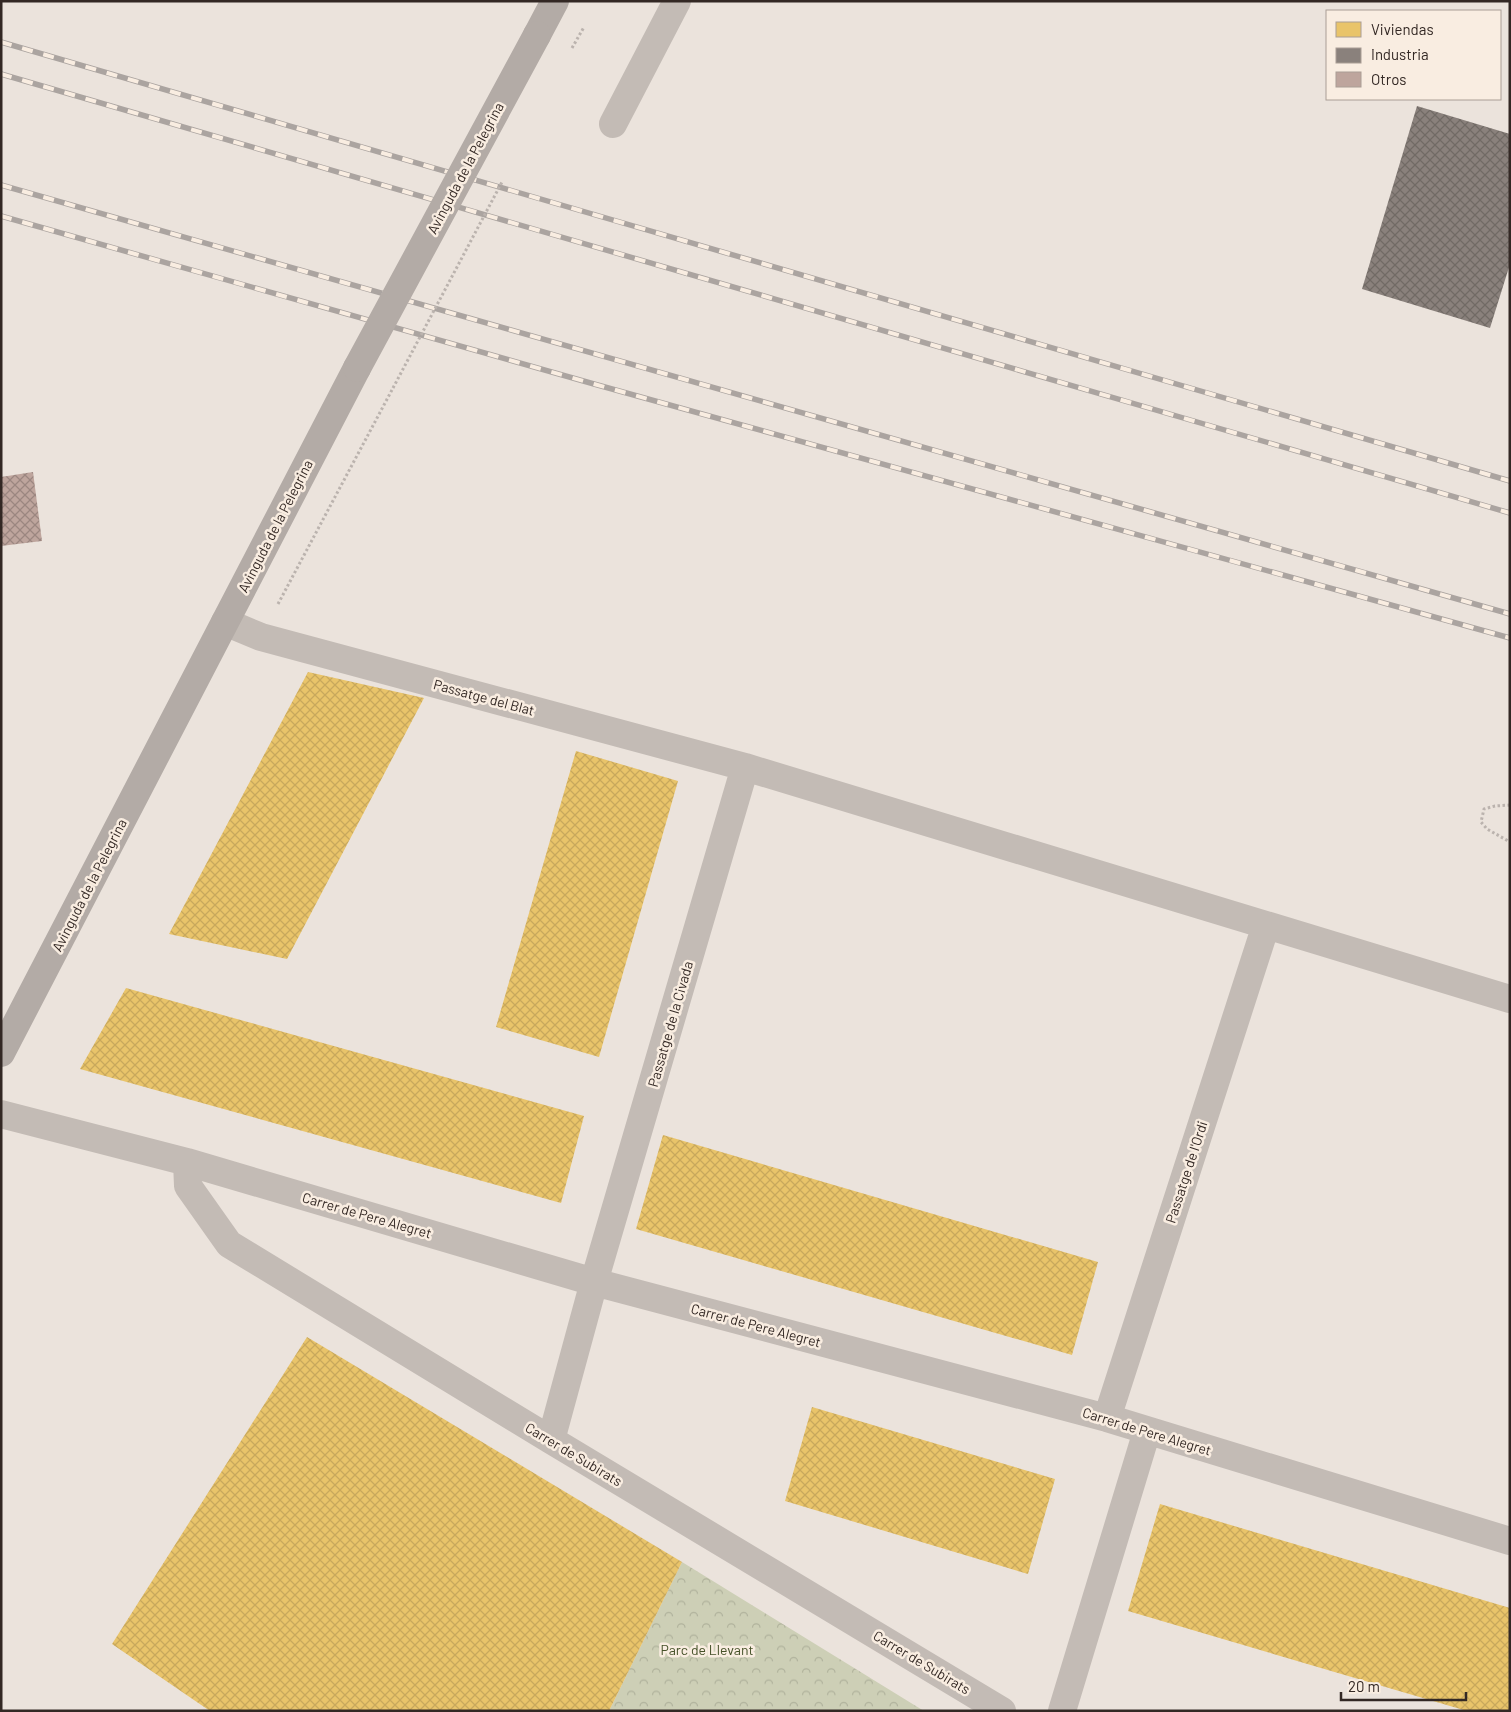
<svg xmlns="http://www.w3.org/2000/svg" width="1511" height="1712" viewBox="0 0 1511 1712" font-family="Barlow,sans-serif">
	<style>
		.park { fill: url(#park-crowns) }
		.homes { fill: url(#homes-cross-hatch) }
		.industry { fill: url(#industry-cross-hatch) }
		.building { fill: url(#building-cross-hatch) }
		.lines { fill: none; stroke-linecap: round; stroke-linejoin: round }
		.path { stroke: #bbb3ae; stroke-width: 3; stroke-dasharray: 2.5 2.5; stroke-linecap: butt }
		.street { stroke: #c3bbb5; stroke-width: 28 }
		.secondary { stroke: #b3aba6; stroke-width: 28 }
		.rail-casing { stroke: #aba4a0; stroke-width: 5.5 }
		.rail { stroke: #f9ede1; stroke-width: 4; stroke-dasharray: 11; stroke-linecap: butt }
		.path-bridge { stroke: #bbb3ae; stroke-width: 3; stroke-dasharray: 2.5 2.5; stroke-linecap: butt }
		.secondary-bridge { stroke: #b3aba6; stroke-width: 28 }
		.labels { text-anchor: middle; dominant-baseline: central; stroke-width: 5; stroke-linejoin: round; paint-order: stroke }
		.street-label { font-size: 14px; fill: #332824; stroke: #f9ede1 }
		.park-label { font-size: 14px; fill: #455128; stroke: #f9ede1 }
	</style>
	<defs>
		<pattern id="park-crowns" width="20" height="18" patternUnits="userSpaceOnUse" patternTransform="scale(1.25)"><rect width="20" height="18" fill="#cdcfb6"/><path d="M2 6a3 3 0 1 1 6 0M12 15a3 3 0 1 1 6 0" fill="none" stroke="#b0b29c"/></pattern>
		<pattern id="homes-cross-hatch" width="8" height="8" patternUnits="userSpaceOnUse" patternTransform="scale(1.25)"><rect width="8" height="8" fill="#e9c46a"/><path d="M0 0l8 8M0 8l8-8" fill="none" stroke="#c8a85c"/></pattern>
		<pattern id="industry-cross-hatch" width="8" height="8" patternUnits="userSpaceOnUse" patternTransform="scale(1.25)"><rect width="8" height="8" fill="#8a817c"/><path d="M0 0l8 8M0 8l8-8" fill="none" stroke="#716a65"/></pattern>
		<pattern id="building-cross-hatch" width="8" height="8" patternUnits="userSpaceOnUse" patternTransform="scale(1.25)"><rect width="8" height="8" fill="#bea59d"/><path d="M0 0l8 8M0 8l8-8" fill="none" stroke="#9b8680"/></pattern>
	</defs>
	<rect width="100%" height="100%" fill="#ebe3dc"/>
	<path class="park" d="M682 1562 924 1711H609Z"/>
	<path class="homes" d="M308 672 424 698 287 959 169 934Z
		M576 751 678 781 599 1057 496 1027Z
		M126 988 584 1116 561 1203 80 1069Z
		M663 1135 1098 1262 1072 1355 636 1229Z
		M307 1337 682 1562 609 1711H210L112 1644Z
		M812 1407 1055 1479 1028 1574 785 1501Z
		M1160 1504 1510 1608V1711H1467L1128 1611Z"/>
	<path class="industry" d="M1417 106 1510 134V264L1490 328 1362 289Z"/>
	<path class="building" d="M33 472 42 541 1 546V477Z"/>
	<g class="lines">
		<path class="path" d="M278 604 393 388
			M1510 805 1495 806 1484 809 1481 822 1487 829 1510 842"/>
		<path class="street" d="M613 124 677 1
			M225 622 261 637 745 767 1510 999
			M1 1114 187 1162 594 1282 1107 1418 1510 1541
			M187 1162 188 1186 229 1244 551 1440 1002 1711
			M1107 1418 1266 925
			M551 1440 594 1282 745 767
			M1062 1711 1147 1431"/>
		<path class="secondary" d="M537 35 555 1
			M1 1053 357 368"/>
		<defs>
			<path id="rail" d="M1 42 1510 481
				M1 74 1510 513
				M1 185 1510 614
				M1 216 594 384 1510 638"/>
		</defs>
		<use href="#rail" class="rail-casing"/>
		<use href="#rail" class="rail"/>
		<path class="path-bridge" d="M572 48 584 27
			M393 388 502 182"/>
		<path class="secondary-bridge" d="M357 368 537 35"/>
	</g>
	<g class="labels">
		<g class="street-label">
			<text transform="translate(465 168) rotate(-62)">Avinguda de la Pelegrina</text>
			<text transform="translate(275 526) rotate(-63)">Avinguda de la Pelegrina</text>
			<text transform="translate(484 697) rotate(15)">Passatge del Blat</text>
			<text transform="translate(89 885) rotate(-63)">Avinguda de la Pelegrina</text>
			<text transform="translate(670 1024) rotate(-74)">Passatge de la Civada</text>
			<text transform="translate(1186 1172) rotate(-72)">Passatge de l'Ordi</text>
			<text transform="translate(367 1215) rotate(16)">Carrer de Pere Alegret</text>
			<text transform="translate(756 1325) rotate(15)">Carrer de Pere Alegret</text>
			<text transform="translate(1147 1431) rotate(17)">Carrer de Pere Alegret</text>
			<text transform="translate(574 1454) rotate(31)">Carrer de Subirats</text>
			<text transform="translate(922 1662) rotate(31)">Carrer de Subirats</text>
		</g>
		<g class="park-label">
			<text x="707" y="1649">Parc de Llevant</text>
		</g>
	</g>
	<rect width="1511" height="1712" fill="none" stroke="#332824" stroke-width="5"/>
	<rect x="1326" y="10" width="175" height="90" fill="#f9ede1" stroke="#aa9e95"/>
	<rect x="1336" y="22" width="25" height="15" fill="#e9c46a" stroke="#aa9e95"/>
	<text x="1371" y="35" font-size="15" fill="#332824">Viviendas</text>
	<rect x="1336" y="48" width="25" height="15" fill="#8a817c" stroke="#aa9e95"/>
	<text x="1371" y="60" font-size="15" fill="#332824">Industria</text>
	<rect x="1336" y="72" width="25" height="15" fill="#bea59d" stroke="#aa9e95"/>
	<text x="1371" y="85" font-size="15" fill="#332824">Otros</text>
	<path d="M1341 1692v8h125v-8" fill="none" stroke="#332824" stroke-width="2.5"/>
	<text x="1348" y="1692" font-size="15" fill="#332824" stroke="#f9ede1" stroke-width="4" paint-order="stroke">20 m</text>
</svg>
